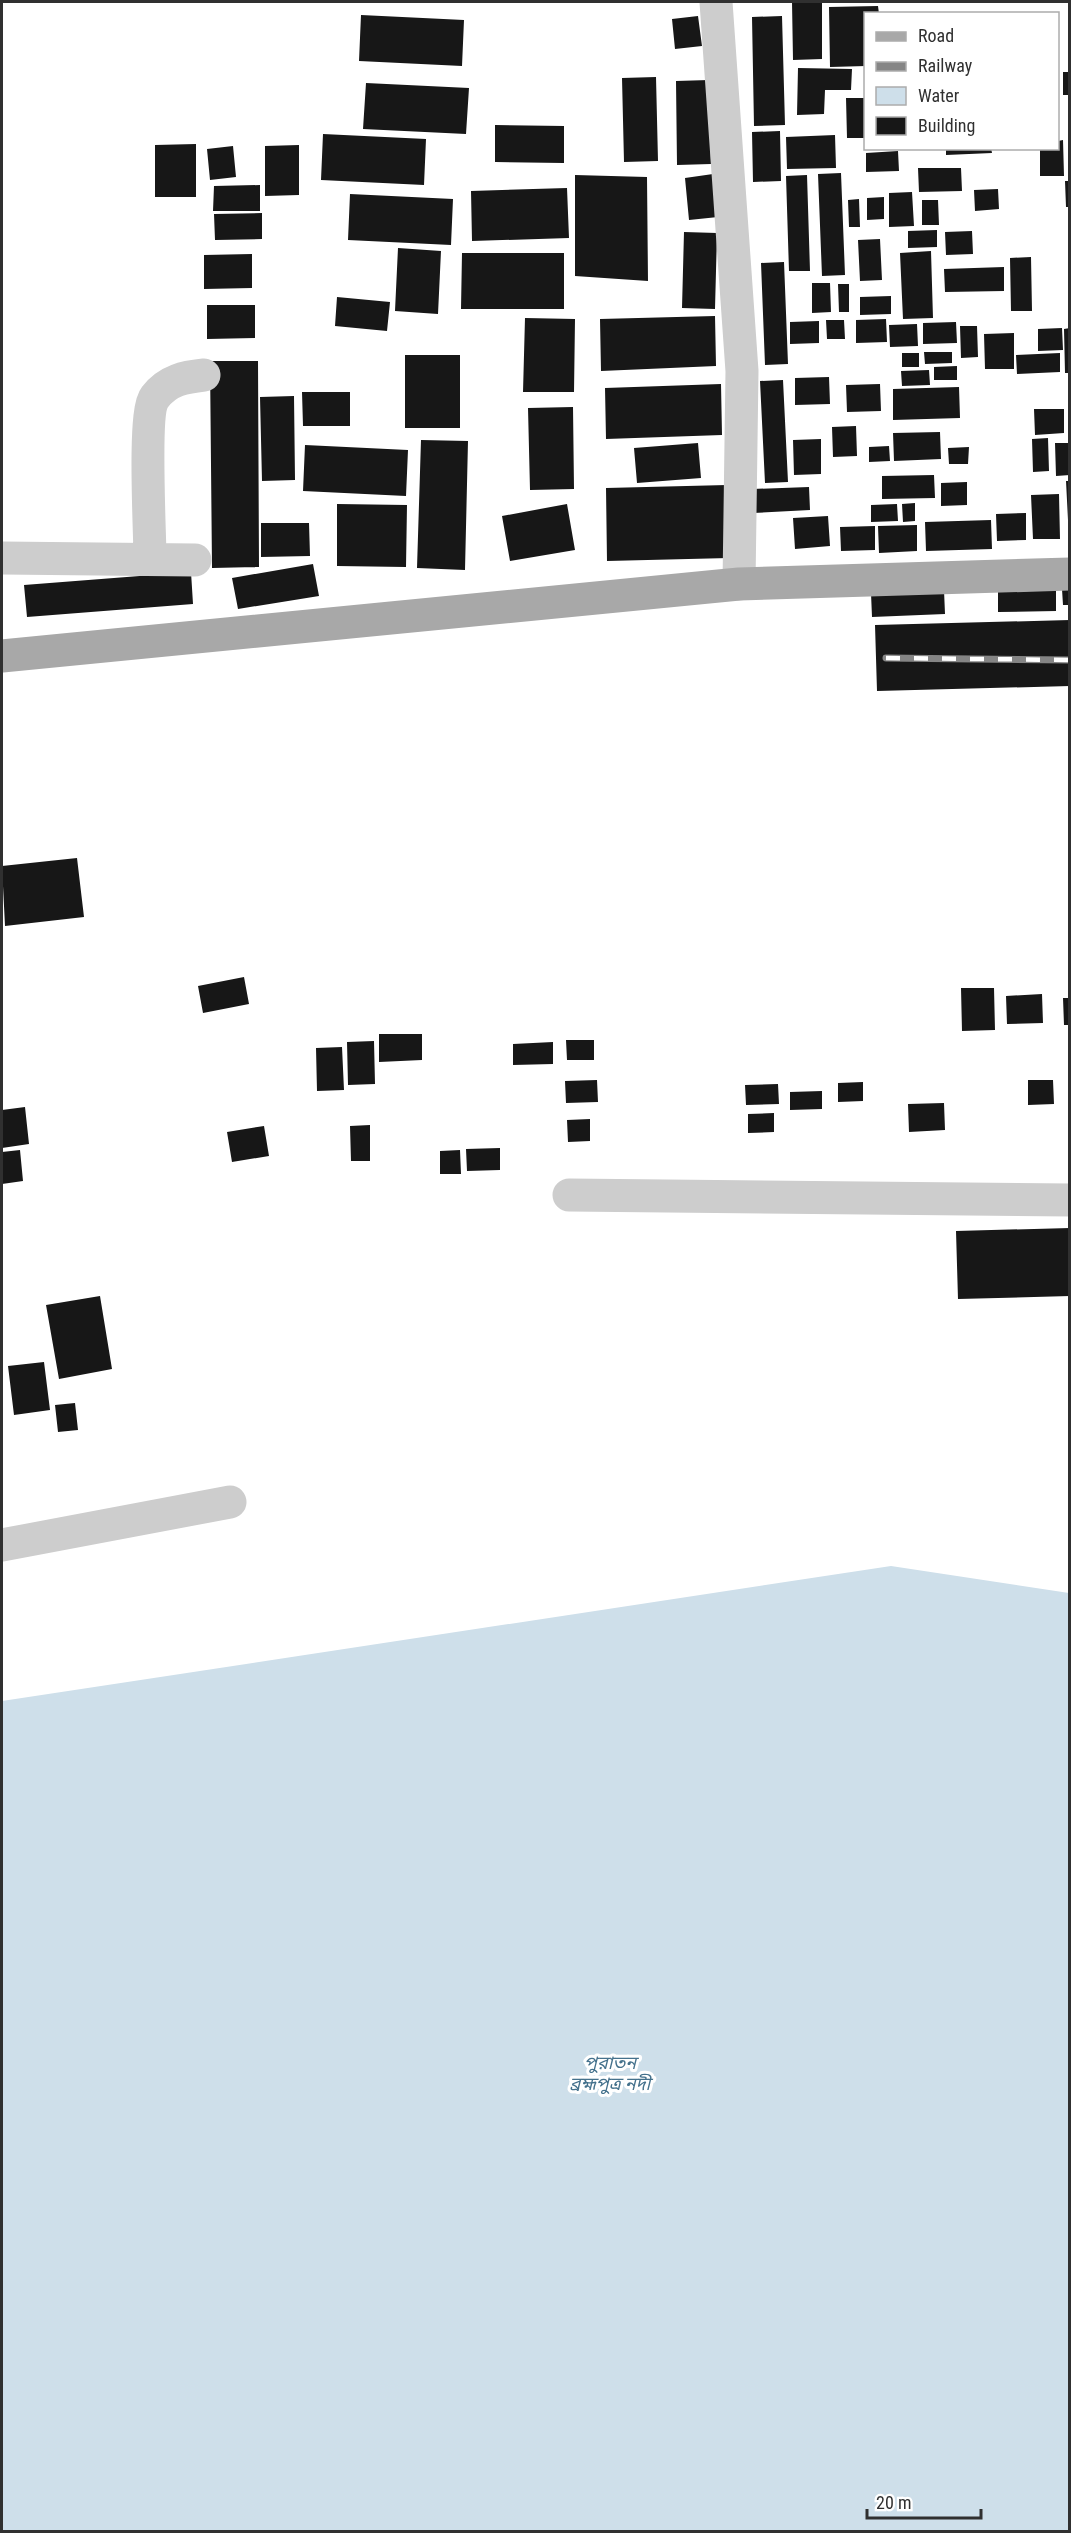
<svg xmlns="http://www.w3.org/2000/svg" width="1071" height="2533" viewBox="0 0 1071 2533" font-family="'Roboto Condensed','Noto Sans Bengali',sans-serif">
	<style>
		.water { fill: #cedfea }
		.building { fill: #171717 }
		.lines { fill: none; stroke-linecap: round; stroke-linejoin: round }
		.minor { stroke: #cdcdcd; stroke-width: 33 }
		.major { stroke: #a8a8a8; stroke-width: 33 }
		.rail-casing { stroke: #858585; stroke-width: 7 }
		.rail { stroke: #fff; stroke-width: 4.5; stroke-dasharray: 14; stroke-linecap: butt }
		.labels { text-anchor: middle; dominant-baseline: central; stroke-width: 6; stroke-linejoin: round; paint-order: stroke }
		.water-label { font-size: 18px; font-style: italic; fill: #44718c; stroke: #fff }
	</style>
	<rect width="100%" height="100%" fill="#fff"/>
	<path class="water" d="M891 1566 1069 1593V2531H2V1701Z"/>
	<path class="building" d="M792 2H822V59L793 60Z
		M878 6 879 14H866V66L830 67 829 7Z
		M361 15 464 20 462 66 359 61Z
		M698 16 702 46 675 49 672 19Z
		M782 16 785 125 754 126 752 17Z
		M798 68 852 69 851 90H825L824 114 797 115Z
		M1063 72H1070V95H1063Z
		M656 77 658 161 624 162 622 78Z
		M709 80 711 164 677 165 676 81Z
		M366 83 469 88 466 134 363 129Z
		M846 98H866V138H847Z
		M495 125 564 126V163L495 162Z
		M780 131 781 181 753 182 752 132Z
		M323 134 426 139 424 185 321 180Z
		M835 135 836 168 787 169 786 137Z
		M1063 140 1064 176H1040V148H1058V141Z
		M196 144V197H155V145Z
		M299 145V195L265 196V146Z
		M233 146 236 177 210 180 207 149Z
		M946 148H991L992 153 946 155Z
		M898 151 899 171 866 172V153Z
		M918 168H961L962 191 919 192Z
		M841 173 845 275 822 276 818 174Z
		M713 174 718 217 689 220 685 178Z
		M575 175 647 177 648 281 575 276Z
		M807 175 810 271H789L786 176Z
		M1065 181H1070V207H1066Z
		M260 185V211H213L214 186Z
		M567 188 569 238 472 241 471 191Z
		M998 189 999 209 975 211 974 190Z
		M912 192 914 226 889 227V193Z
		M350 194 453 199 451 245 348 240Z
		M884 197V219L867 220V198Z
		M859 199 860 227H849L848 200Z
		M922 200H938L939 225H922Z
		M262 213V239L215 240 214 214Z
		M937 230V247L908 248V231Z
		M972 231 973 254 946 255 945 232Z
		M684 232 717 233 715 309 682 308Z
		M880 239 882 280 860 281 858 240Z
		M398 248 441 251 438 314 395 311Z
		M931 251 933 318 903 319 900 253Z
		M462 253H564V309H461Z
		M252 254V288L204 289V255Z
		M1031 257 1032 311H1011L1010 258Z
		M784 262 788 364 765 365 761 263Z
		M1004 267V291L945 292 944 269Z
		M812 283H830L831 312 812 313Z
		M838 284H849V312H839Z
		M891 296V314L860 315V297Z
		M337 297 390 302 387 331 335 326Z
		M207 305H255V338L207 339Z
		M715 316 716 366 601 371 600 319Z
		M525 318 575 319 574 392H523Z
		M886 319 887 342 856 343V320Z
		M826 320H844L845 339H827Z
		M819 321V343L790 344V322Z
		M956 322 957 343 923 344V323Z
		M917 324 918 346 890 347 889 325Z
		M960 326H977L978 357 961 358Z
		M1062 328 1063 350 1038 351V329Z
		M1070 328V373H1065L1064 329Z
		M1014 333V369H985L984 334Z
		M924 352H952V363L925 364Z
		M902 353H919V367H902Z
		M1060 353V372L1017 374 1016 355Z
		M405 355H460V428H405Z
		M210 361H258L259 567 212 568Z
		M957 366V380H934V367Z
		M929 370 930 385 902 386 901 371Z
		M829 377 830 404 795 405V378Z
		M783 380 788 482 765 483 760 381Z
		M721 384 722 435 606 439 605 388Z
		M880 384 881 411 847 412 846 385Z
		M959 387 960 418 893 420V389Z
		M302 392H350V426H303Z
		M294 396 295 480 262 481 260 397Z
		M573 407 574 489 530 490 528 408Z
		M1034 409H1064V433L1035 435Z
		M856 426 857 456 833 457 832 427Z
		M940 432 941 459 894 461 893 433Z
		M1048 438 1049 471 1033 472 1032 439Z
		M821 439V474L794 475 793 440Z
		M421 440 468 441 465 570 417 568Z
		M698 443 701 478 637 483 634 448Z
		M1055 443H1070V475L1056 476Z
		M305 445 408 450 406 496 303 491Z
		M889 446 890 461 869 462V447Z
		M969 447 968 464H949L948 448Z
		M934 475 935 498 882 499V476Z
		M1066 481H1070V520H1068Z
		M967 482V505L941 506V483Z
		M727 485 729 558 607 561 606 488Z
		M809 487 810 510 753 513V489Z
		M1059 494 1060 539H1033L1031 495Z
		M915 503V521L903 522 902 504Z
		M337 504 407 505 406 567 337 566Z
		M567 504 575 550 510 561 502 516Z
		M897 504 898 521 871 522V505Z
		M1026 513V540L997 541 996 514Z
		M828 516 830 546 795 549 793 518Z
		M991 520 992 549 926 551 925 522Z
		M261 523H309L310 556 261 557Z
		M917 525V551L879 553 878 526Z
		M875 526V550L841 551 840 527Z
		M313 564 319 596 238 609 232 578Z
		M191 572 193 604 27 617 24 585Z
		M1070 588V605H1063L1062 589Z
		M944 590 945 614 872 617 871 593Z
		M1056 590V611L998 612V592Z
		M1070 620V686L877 691 875 625Z
		M77 858 84 917 5 926 2 866Z
		M244 977 249 1004 203 1013 198 986Z
		M961 988H994L995 1030 962 1031Z
		M1042 994 1043 1023 1007 1024 1006 996Z
		M1063 998H1070V1025H1064Z
		M379 1034H422V1060L379 1062Z
		M566 1040H594V1060H567Z
		M374 1041 375 1084 348 1085 347 1042Z
		M553 1042V1064L513 1065V1044Z
		M342 1047 344 1090 317 1091 316 1048Z
		M597 1080 598 1102 566 1103 565 1081Z
		M1028 1080H1053L1054 1104 1028 1105Z
		M863 1082V1101L838 1102V1083Z
		M778 1084 779 1104 746 1105 745 1085Z
		M822 1091V1109L790 1110V1092Z
		M944 1103 945 1130 909 1132 908 1104Z
		M25 1107 29 1144 2 1148V1110Z
		M774 1113V1132L748 1133V1114Z
		M590 1119V1141L568 1142 567 1120Z
		M370 1125V1161H351L350 1126Z
		M264 1126 269 1156 232 1162 227 1132Z
		M500 1148V1170L467 1171 466 1149Z
		M20 1150 23 1181 2 1184V1152Z
		M460 1150 461 1174H440V1151Z
		M1070 1228V1296L958 1299 956 1231Z
		M100 1296 112 1369 59 1379 46 1305Z
		M44 1362 50 1410 14 1415 8 1366Z
		M75 1403 78 1430 58 1432 55 1405Z"/>
	<g class="lines">
		<path class="minor" d="M716 2 742 371 739 584
			M2 558 195 560
			M150 559C150 532 143 412 155 397 168 380 185 377 204 375
			M569 1195 1070 1200
			M2 1545 230 1502"/>
		<path class="major" d="M2 656 739 584 1070 574"/>
		<defs>
			<path id="rail" d="M886 658 1070 660"/>
		</defs>
		<use href="#rail" class="rail-casing"/>
		<use href="#rail" class="rail"/>
	</g>
	<g class="labels">
		<g class="water-label">
			<text x="610" y="2062">পুরাতন<tspan x="610" dy="21">ব্রহ্মপুত্র নদী</tspan></text>
		</g>
	</g>
	<rect width="1071" height="2533" fill="none" stroke="#303030" stroke-width="6"/>
	<rect x="864" y="12" width="195" height="138" fill="#ffffff" stroke="#acacac" stroke-width="1.5"/>
	<rect x="876" y="32" width="30" height="9" fill="#a8a8a8" stroke="#acacac" stroke-width="1.5"/>
	<text x="918" y="42" font-size="18" fill="#303030">Road</text>
	<rect x="876" y="62" width="30" height="9" fill="#858585" stroke="#acacac" stroke-width="1.5"/>
	<text x="918" y="72" font-size="18" fill="#303030">Railway</text>
	<rect x="876" y="87" width="30" height="18" fill="#cedfea" stroke="#acacac" stroke-width="1.5"/>
	<text x="918" y="102" font-size="18" fill="#303030">Water</text>
	<rect x="876" y="117" width="30" height="18" fill="#171717" stroke="#acacac" stroke-width="1.5"/>
	<text x="918" y="132" font-size="18" fill="#303030">Building</text>
	<path d="M867 2509v9h114v-9" fill="none" stroke="#303030" stroke-width="3"/>
	<text x="876" y="2509" font-size="18" fill="#303030" stroke="#ffffff" stroke-width="4.5" paint-order="stroke">20 m</text>
</svg>
